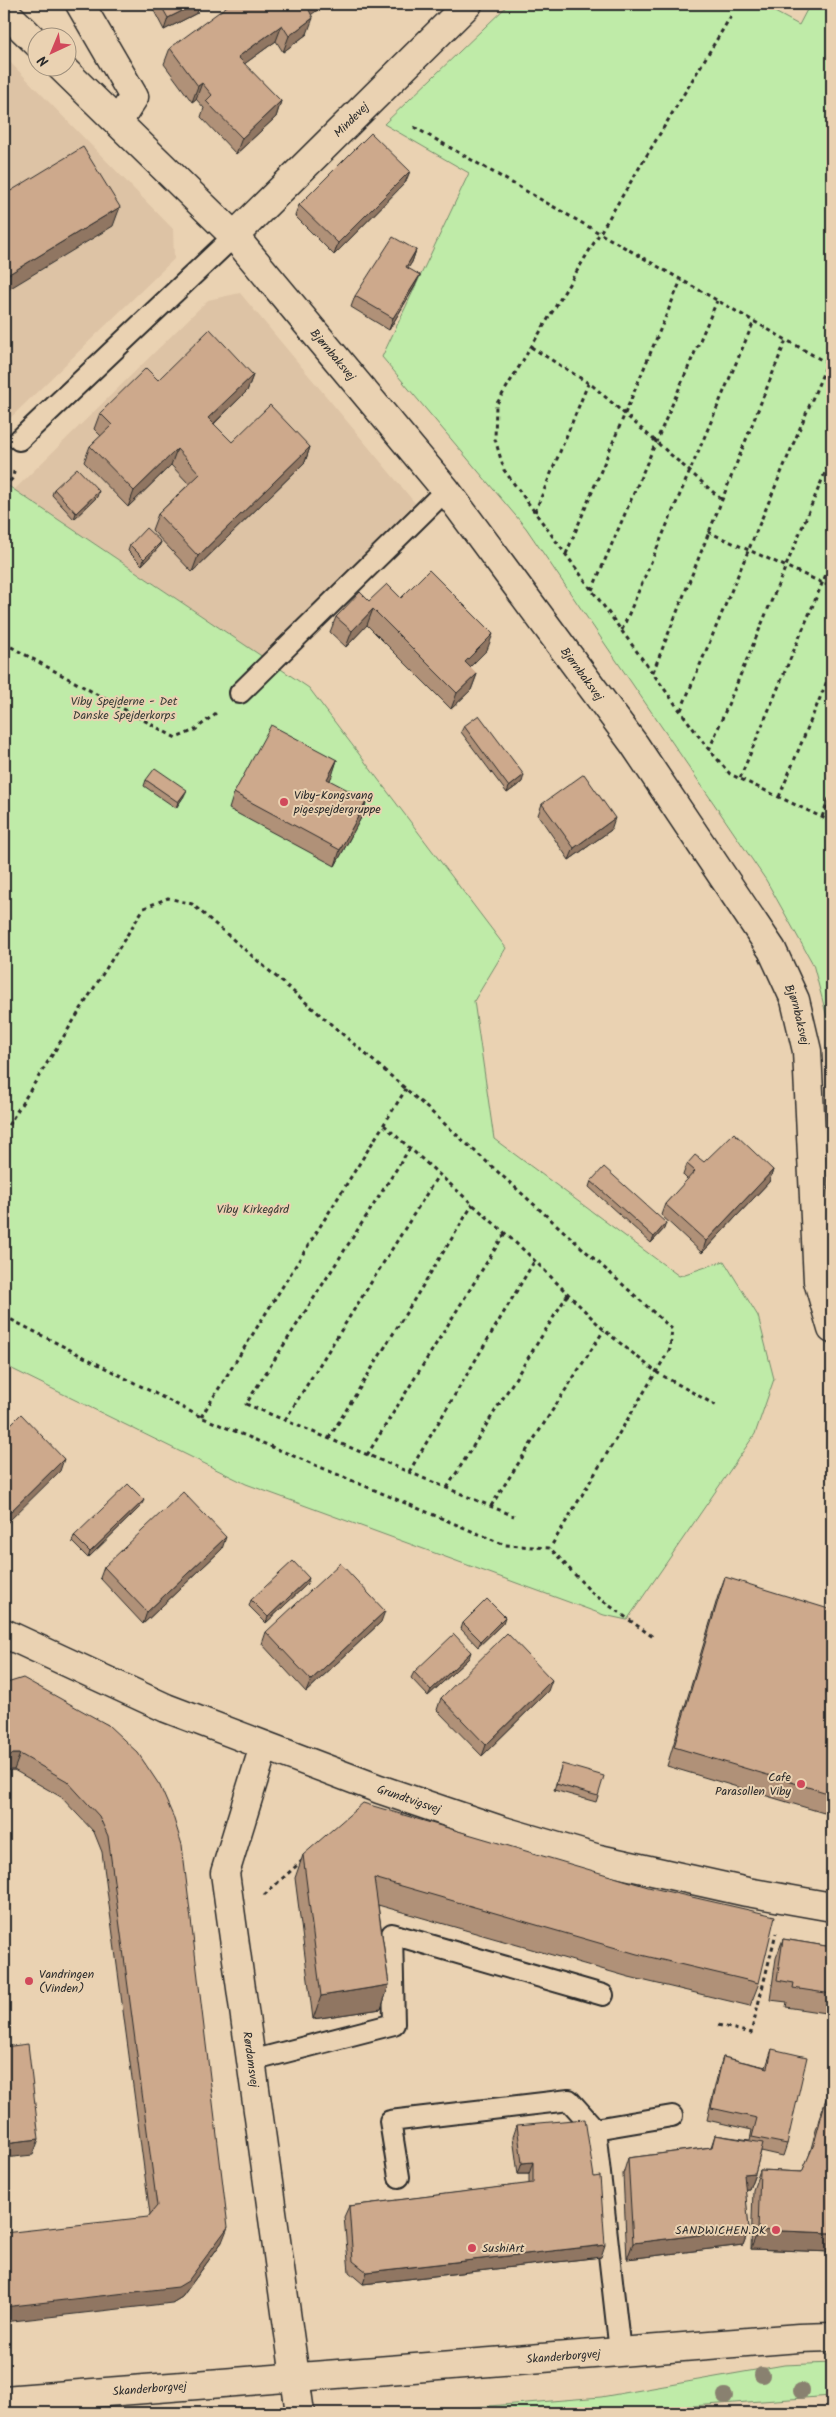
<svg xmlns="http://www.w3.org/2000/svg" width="836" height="2417" viewBox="0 0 836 2417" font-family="Kalam,sans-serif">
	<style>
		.built { fill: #ddc3a5 }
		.green { fill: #bfeba8; stroke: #758b6a }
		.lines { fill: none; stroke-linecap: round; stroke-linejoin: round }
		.lane-casing { stroke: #2b2b2b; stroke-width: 24 }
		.street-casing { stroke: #2b2b2b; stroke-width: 31 }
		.secondary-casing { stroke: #2b2b2b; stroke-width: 31 }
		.path { stroke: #2b2b2b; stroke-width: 3; stroke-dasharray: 4 4; stroke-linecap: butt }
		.lane { stroke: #ead2b2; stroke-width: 20 }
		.street { stroke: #ead2b2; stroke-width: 28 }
		.secondary { stroke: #ead2b2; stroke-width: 28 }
		.tree { fill: #89816f }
		.wall { fill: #b09178; stroke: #2b2b2b }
		.shaded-wall { fill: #907662; stroke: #2b2b2b }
		.building { fill: #cda98c; stroke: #2b2b2b }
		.poi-dot { fill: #d1495b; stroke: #ead2b2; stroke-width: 2 }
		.labels { text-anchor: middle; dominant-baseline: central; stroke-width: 4; stroke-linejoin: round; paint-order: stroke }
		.street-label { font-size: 12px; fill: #2b2b2b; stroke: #ead2b2 }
		.park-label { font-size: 12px; fill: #3a3e38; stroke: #ead2b2 }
		.poi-label { font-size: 12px; fill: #2b2b2b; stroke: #ead2b2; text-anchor: start }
	</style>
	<rect width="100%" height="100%" fill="#ead2b2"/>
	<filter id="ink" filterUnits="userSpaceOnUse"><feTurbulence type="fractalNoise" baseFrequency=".02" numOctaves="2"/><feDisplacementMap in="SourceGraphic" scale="10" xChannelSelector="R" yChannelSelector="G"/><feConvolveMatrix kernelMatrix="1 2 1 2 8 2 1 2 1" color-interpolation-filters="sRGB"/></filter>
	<g filter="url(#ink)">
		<path class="built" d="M4 56 173 229 174 259 4 424Z
			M240 293 415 503 261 656 14 490 208 300Z"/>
		<path class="green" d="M509 4H760L799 25 810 4H832V1036L813 964 766 880 526 528 382 357 469 173 384 124Z
			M4 483 309 688 506 948 474 1001 494 1139 679 1276 724 1261 758 1316 774 1379 755 1434 627 1620 604 1615 246 1484 4 1365Z
			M832 2363V2396L594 2413H402L601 2397 784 2365Z"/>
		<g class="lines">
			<defs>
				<path id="lane" d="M19 440 234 236
					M240 693 446 490
					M251 2061 394 2024 392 1934 603 1995
					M399 2177 390 2121 569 2100 595 2129
					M620 2352 595 2129 672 2116"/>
				<g id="street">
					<path d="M80 4 134 97 118 122"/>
					<path d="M4 11 38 44"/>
					<path id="s1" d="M62 68 234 236 446 490 634 744 772 950 795 1000 807 1051 818 1281 832 1329"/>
					<path id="s2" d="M234 236 468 4"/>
				</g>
				<g id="secondary">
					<path id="s3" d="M4 1633 166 1708 379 1789 500 1830 599 1859 747 1892 832 1907"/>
					<path id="s4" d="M264 1746 225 1873 300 2413"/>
					<path id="s5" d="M4 2400 799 2338 832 2337"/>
				</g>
			</defs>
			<use href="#lane" class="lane-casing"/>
			<use href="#street" class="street-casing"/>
			<use href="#secondary" class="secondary-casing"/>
			<path class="path" d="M731 16 496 405 495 439 504 470 706 746 730 774 832 822
				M414 127 832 366
				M531 347 593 386 721 499
				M4 487 13 478 14 471
				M535 512 588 384
				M708 532 832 587
				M566 554 681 280
				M592 590 717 301
				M622 630 754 321
				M4 643 176 738 195 730 216 713
				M653 672 786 340
				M681 710 827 364
				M709 750 832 456
				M740 778 832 560
				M779 797 832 669
				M822 817 832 791
				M384 1125 527 1253 604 1330 656 1372 717 1406
				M4 1132 144 908 168 898 192 904 406 1089 672 1329 670 1349 550 1548
				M410 1148 246 1404 514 1516
				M4 1316 201 1417 505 1545 550 1548 592 1593 653 1637
				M201 1417 406 1089
				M285 1420 439 1174
				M329 1438 473 1204
				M367 1455 505 1233
				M409 1472 535 1260
				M447 1488 568 1294
				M491 1506 604 1330
				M264 1895 304 1859
				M718 2025 751 2033 776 1933"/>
			<use href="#lane" class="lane"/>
			<use href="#street" class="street"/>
			<use href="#secondary" class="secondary"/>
		</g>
		<g class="tree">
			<circle cx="762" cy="2375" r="8"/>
			<circle cx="801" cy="2391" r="8"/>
			<circle cx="725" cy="2396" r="8"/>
		</g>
		<path class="wall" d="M145 4H200L197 13 164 30 152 7 148 9Z
			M778 4H794L790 11Z
			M311 15 307 34 283 52 276 41 244 64 281 101 276 117 236 154 201 117 204 108 196 99 192 102 164 64 170 48Z
			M410 171 405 183 334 255 295 216 299 205Z
			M416 250 412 262 408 268 415 286 389 330 351 307 355 296Z
			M253 375 247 391 214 424 232 442 310 447 305 462 192 572 152 530 158 514 189 484 171 465 128 507 84 462 90 446 101 436 94 429 100 413 158 380Z
			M54 489 97 497 74 519 52 495Z
			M161 542 158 548 142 565 128 551 130 545Z
			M401 598 487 650 470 667 477 674 471 690 451 709 367 625 346 647 330 632 336 617 369 601Z
			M464 726 522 782 507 793 461 732Z
			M337 760 330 780 362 816 335 866 229 809 234 793Z
			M146 780 184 796 176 808 144 786Z
			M542 804 611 830 569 860 538 815Z
			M704 1162 773 1170 769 1182 702 1253 661 1215 665 1204 688 1180 683 1175 687 1164Z
			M591 1181 664 1229 651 1243 589 1187Z
			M141 1506 88 1558 72 1542 74 1536Z
			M222 1549 143 1624 100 1578 104 1567Z
			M725 1577 832 1790 824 1813 667 1766 718 1596Z
			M307 1584 266 1623 249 1606 251 1600Z
			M381 1622 306 1692 262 1644 266 1632Z
			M463 1623H503L478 1647 461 1629Z
			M469 1658 428 1696 411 1678 414 1672Z
			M4 1684 108 1725 222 2242 182 2297 172 2303 148 2217 150 2214 102 1852 94 1832 61 1797 14 1770H7Z
			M548 1691 482 1756 437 1710 441 1698Z
			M562 1764 598 1796 596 1802 554 1790Z
			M303 1855 759 1983 750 2006 629 1977 378 1905 389 1985 381 2009 313 2019 295 1878Z
			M783 1939 832 1947V2014L786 2007 787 2002 770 2000 776 1958Z
			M772 2049 787 2144 783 2156 761 2151 755 2173 749 2189H745L749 2229 743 2245 627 2259 623 2174 628 2158 711 2147 715 2135 750 2140 752 2130 707 2120 719 2069 723 2057 766 2067Z
			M826 2099 832 2101V2252L751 2249 753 2190 760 2170 802 2172 809 2156 819 2119Z
			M517 2125 601 2257 363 2284 349 2272 344 2217 349 2206 529 2184V2174H518L513 2137Z"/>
		<path class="shaded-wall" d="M150 4H154L152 7 148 9Z
			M196 4H200L197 13 164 30 168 18Z
			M310 4H326L301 22 307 6Z
			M313 18 307 34 283 52 289 36Z
			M282 25 276 41 232 73 238 57Z
			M202 83 196 99 192 102 198 86Z
			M281 101 276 117 236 154 242 138Z
			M410 171 405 183 334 255 338 243Z
			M120 207 113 226 4 292V277Z
			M416 250 412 262 402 278 406 267Z
			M420 275 415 286 389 330 393 318Z
			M253 375 247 391 203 434 208 418Z
			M310 447 305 462 192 572 198 556Z
			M177 449 171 465 128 507 134 491Z
			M99 491 97 497 74 519 76 513Z
			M161 542 158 548 142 565 144 559Z
			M373 609 367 625 346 647 352 631Z
			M493 634 487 650 459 678 465 662Z
			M477 674 471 690 451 709 457 693Z
			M337 760 332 776 322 795 327 779Z
			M524 775 522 782 507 793 509 787Z
			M187 790 184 796 176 808 178 802Z
			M367 800 362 816 335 866 340 850Z
			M615 818 611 830 569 860 574 848Z
			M773 1170 769 1182 702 1253 706 1241Z
			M666 1223 664 1229 651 1243 654 1237Z
			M64 1459 60 1471 4 1526V1518Z
			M144 1500 141 1506 88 1558 90 1552Z
			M226 1537 222 1549 143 1624 147 1612Z
			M309 1578 307 1584 266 1623 268 1617Z
			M385 1611 381 1622 306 1692 311 1680Z
			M505 1617 503 1623 478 1647 481 1641Z
			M471 1652 469 1658 428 1696 431 1690Z
			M552 1680 548 1691 482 1756 486 1745Z
			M13 1754H20L14 1770H7L4 1773V1767L8 1758Z
			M389 1985 381 2009 313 2019 321 1996Z
			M39 2139 33 2155 4 2158V2143Z
			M533 2162 529 2174H518L522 2163Z
			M755 2173 749 2189 738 2190 744 2174Z
			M228 2227 222 2242 182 2297 172 2303 4 2322V2307Z
			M749 2229 743 2245 627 2259 633 2243Z
			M758 2230 832 2233V2252L751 2249Z
			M605 2245 601 2257 363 2284 367 2272Z"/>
		<path class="building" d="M160 4H196L168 18Z
			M230 4H310L307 6 313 18 289 36 282 25 238 57 281 101 242 138 206 101 212 95 202 83 198 86 170 48Z
			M371 133 410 171 338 243 299 205Z
			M83 147 120 207 4 277V195Z
			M393 237 416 250 406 267 420 275 393 318 355 296Z
			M210 329 253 375 208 418 232 442 270 405 310 447 198 556 158 514 200 474 177 449 134 491 90 446 112 425 100 413 146 368 158 380Z
			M77 468 99 491 76 513 54 489Z
			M146 528 161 542 144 559 130 545Z
			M429 570 493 634 465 662 477 674 457 693 373 609 352 631 336 617 360 592 369 601 387 584 401 598Z
			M479 715 524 775 509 787 464 726Z
			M271 725 337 760 327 779 367 800 340 850 234 793Z
			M155 768 187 790 178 802 146 780Z
			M584 774 615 818 574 848 542 804Z
			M734 1133 773 1170 706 1241 665 1204 695 1171 687 1164 695 1155 704 1162Z
			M604 1167 666 1223 654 1237 591 1181Z
			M21 1414 64 1459 4 1518V1431Z
			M128 1484 144 1500 90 1552 74 1536Z
			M183 1492 226 1537 147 1612 104 1567Z
			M293 1561 309 1578 268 1617 251 1600Z
			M340 1563 385 1611 311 1680 266 1632Z
			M725 1577 832 1610V1790L831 1794 674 1747Z
			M487 1599 505 1617 481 1641 463 1623Z
			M507 1633 552 1680 486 1745 441 1698Z
			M454 1634 471 1652 431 1690 414 1672Z
			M23 1678 108 1725 138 1753 160 1786 173 1816 182 1845 228 2227 188 2281 178 2287 4 2307V2233L148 2217 157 2206 108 1836 99 1816 67 1781 20 1754H13L8 1758 4 1767V1684Z
			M562 1764 604 1776 598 1796 556 1784Z
			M363 1803 648 1887 775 1916 759 1983 637 1954 374 1878 389 1985 321 1996 303 1855Z
			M783 1939 832 1947V1994L793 1988 794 1983 777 1980Z
			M28 2044 39 2139 4 2143V2047Z
			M772 2049 807 2057 787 2144 752 2137 757 2118 711 2108 723 2057 768 2068Z
			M826 2099 832 2101V2233L758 2230 760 2170 802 2172 814 2144Z
			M585 2119 594 2177 600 2176 605 2245 367 2272 353 2261 349 2206 533 2183V2162L522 2163 517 2125Z
			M715 2135 763 2143 755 2173 744 2174 749 2229 633 2243 628 2158 712 2147Z"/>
	</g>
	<g class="poi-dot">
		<circle cx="284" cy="802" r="5"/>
		<circle cx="801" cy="1784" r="5"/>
		<circle cx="29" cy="1981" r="5"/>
		<circle cx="776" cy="2230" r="5"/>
		<circle cx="472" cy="2248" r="5"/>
	</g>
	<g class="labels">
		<g class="street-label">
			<text stroke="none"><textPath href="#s2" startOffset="165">Mindevej</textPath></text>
			<text stroke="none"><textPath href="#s1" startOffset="395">Bjørnbaksvej</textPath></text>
			<text stroke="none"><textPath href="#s1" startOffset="800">Bjørnbaksvej</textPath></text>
			<text stroke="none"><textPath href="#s1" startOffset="1205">Bjørnbaksvej</textPath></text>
			<text stroke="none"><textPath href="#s3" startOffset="438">Grundtvigsvej</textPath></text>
			<text stroke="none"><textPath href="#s4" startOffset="321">Rørdamsvej</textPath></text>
			<text stroke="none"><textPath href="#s5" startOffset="561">Skanderborgvej</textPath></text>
			<text stroke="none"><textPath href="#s5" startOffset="146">Skanderborgvej</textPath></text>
		</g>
		<g class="park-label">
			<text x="124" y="701">Viby Spejderne - Det<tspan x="124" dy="14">Danske Spejderkorps</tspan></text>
			<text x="253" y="1209">Viby Kirkegård</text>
		</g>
		<g class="poi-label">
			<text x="294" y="795">Viby-Kongsvang<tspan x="294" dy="14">pigespejdergruppe</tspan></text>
			<text x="791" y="1777" text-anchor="end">Cafe<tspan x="791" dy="14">Parasollen Viby</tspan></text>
			<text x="39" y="1974">Vandringen<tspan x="39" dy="14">(Vinden)</tspan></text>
			<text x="766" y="2230" text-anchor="end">SANDWICHEN.DK</text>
			<text x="482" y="2248">SushiArt</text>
		</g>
	</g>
	<rect width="836" height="2417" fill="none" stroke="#ead2b2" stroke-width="20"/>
	<rect x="10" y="10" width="816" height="2397" fill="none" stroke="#2b2b2b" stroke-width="2" filter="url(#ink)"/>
	<g transform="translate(52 52) rotate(224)"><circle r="24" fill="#ead2b2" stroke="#9e8f7c"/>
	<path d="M0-4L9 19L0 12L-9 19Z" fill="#d1495b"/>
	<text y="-8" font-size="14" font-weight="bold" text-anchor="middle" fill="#2b2b2b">N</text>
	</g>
</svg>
